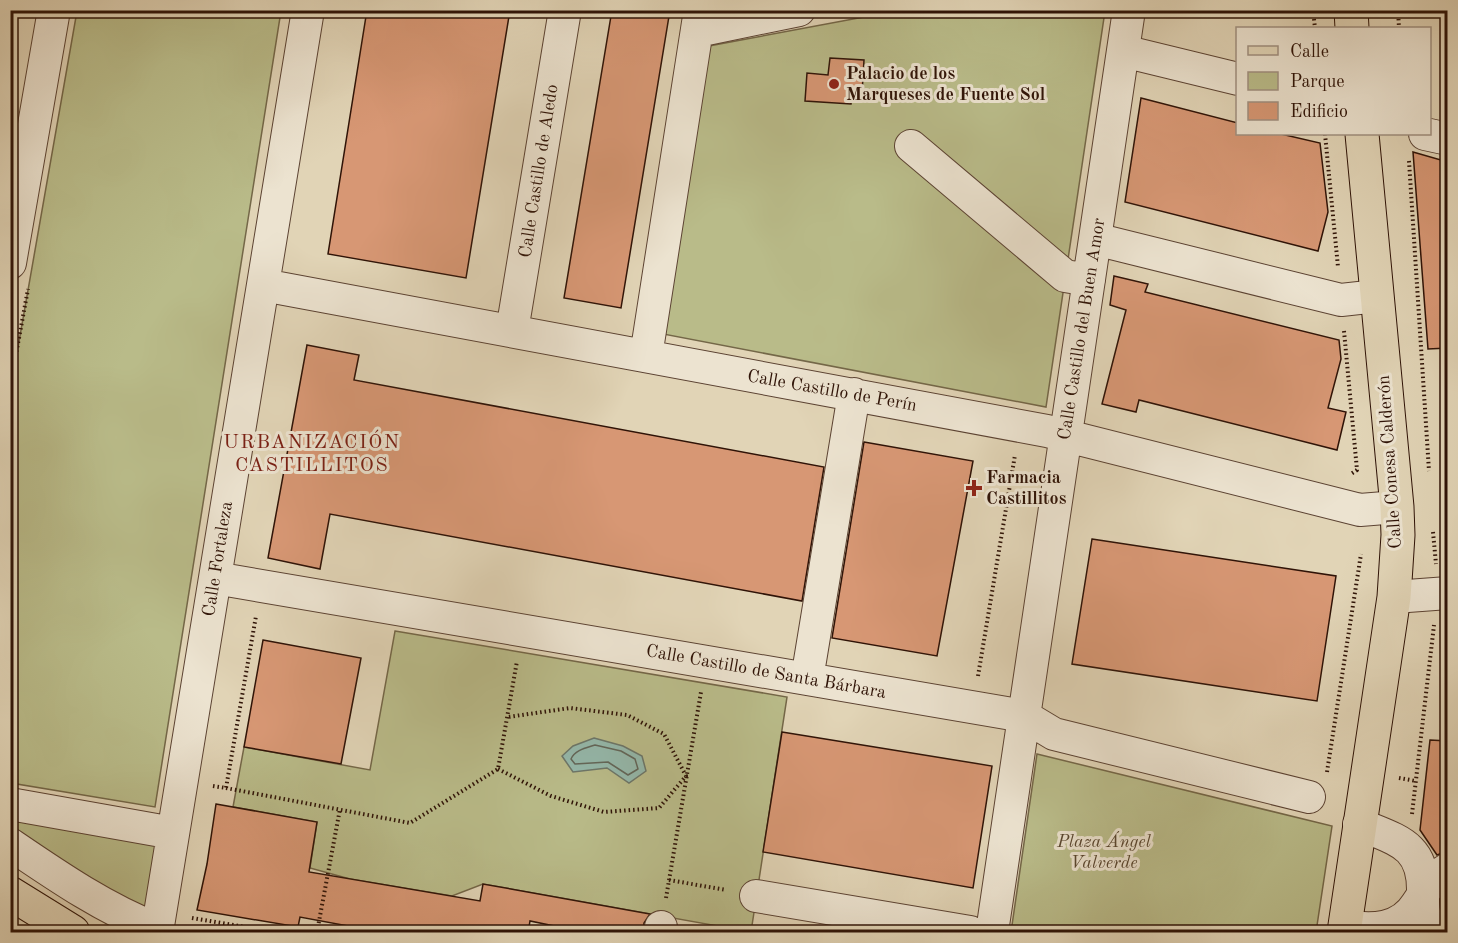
<svg xmlns="http://www.w3.org/2000/svg" width="1458" height="943" viewBox="0 0 1458 943" font-family="'Old Standard TT',serif">
	<style>
		.green { fill: #b9bb89; stroke: #746748; stroke-width: 1.5 }
		.water { fill: #94b8ab; stroke: #6c7669; stroke-width: 1.5 }
		.lines { fill: none; stroke-linecap: round; stroke-linejoin: round }
		.shore { stroke: #626659; stroke-width: 1.5 }
		.building { fill: #d79774; stroke: #2f1307; stroke-width: 1.5 }
		.minor-casing { stroke: #5c4333; stroke-width: 34 }
		.major-casing { stroke: #2f1307; stroke-width: 35 }
		.path { stroke: #2f1307; stroke-width: 4; stroke-dasharray: 1.5 3; stroke-linecap: butt }
		.minor { stroke: #ece3d0; stroke-width: 32 }
		.major { stroke: #e1d4b6; stroke-width: 33 }
		.poi-dot { fill: #8f2418; stroke: #ece3d0; stroke-width: 2 }
		.labels { text-anchor: middle; dominant-baseline: central; stroke-width: 6; stroke-linejoin: round; paint-order: stroke }
		.poi-label { font-size: 18px; font-weight: bold; fill: #2f1307; stroke: #ece3d0; text-anchor: start }
		.street-label { font-size: 18px; fill: #2f1307; stroke: #ece3d0 }
		.park-label { font-size: 18px; font-style: italic; fill: #58452e; stroke: #ece3d0 }
		.neighbourhood-label { font-size: 20px; letter-spacing: 1.5px; fill: #7a1f14; stroke: #ece3d0 }
	</style>
	<rect width="100%" height="100%" fill="#e1d4b6"/>
	<filter id="stains"><feTurbulence type="fractalNoise" baseFrequency=".00333" numOctaves="4"/><feColorMatrix values="0 0 0 0 .2 0 0 0 0 .09 0 0 0 0 .02 0 0 0 .5 -.17"/></filter>
	<radialGradient id="worn" r=".72"><stop offset=".6" stop-color="#630" stop-opacity="0"/><stop offset="1" stop-color="#630" stop-opacity=".3"/></radialGradient>
	<path class="green" d="M77 11H281L155 807 11 783V387Z
		M896 11H1105L1046 407 663 334 709 46Z
		M395 631 787 697 751 932 483 884 452 896 350 879 310 868 317 822 233 807 244 747 370 770Z
		M1037 754 1332 826 1316 932H1011Z
		M10 804 173 833 157 929 11 844Z"/>
	<path class="water" d="M594 738 623 746 642 756 646 771 629 783 607 768 573 772 562 756 573 746Z"/>
	<g class="lines">
		<path class="shore" d="M595 745 621 751 635 759 638 769 628 775 608 762 575 764 571 759C575 750 586 748 595 745Z"/>
	</g>
	<path class="building" d="M367 10H510L466 278 328 254Z
		M612 10H670L621 308 564 298Z
		M830 58 864 60 862 94 852 93 851 104 805 101 807 73 828 75Z
		M1141 98 1238 123V134H1281L1320 143 1328 212 1318 251 1125 202Z
		M1413 152 1448 162V348L1428 349Z
		M1114 276 1148 284 1145 292 1339 340 1341 359 1328 408 1346 412 1337 450 1139 400 1136 412 1102 404 1126 310 1110 305Z
		M307 345 359 355 354 380 824 467 802 601 330 514 320 569 268 558Z
		M864 442 973 461 937 656 832 638Z
		M1092 539 1336 576 1317 701 1072 664Z
		M263 640 361 658 341 764 244 747Z
		M782 732 992 766 973 888 763 852Z
		M1430 740 1448 741V851L1437 855 1420 830Z
		M216 804 317 822 309 872 480 901 483 884 650 914 644 923 643 933H588L530 921 528 933H386L300 917 298 927 197 910 207 864Z"/>
	<g class="lines">
		<defs>
			<path id="minor" d="M697 31 799 10
				M1123 51 1238 79
				M1425 134 1448 139
				M911 146 1065 276 1089 280
				M1095 239 1341 300 1377 296
				M10 263 54 10
				M263 285 1047 431 1360 510 1397 507
				M512 331 565 10
				M646 356 700 10
				M215 578 1024 716 1054 734 1309 797
				M1394 597 1448 593
				M807 679 854 394
				M10 804 173 833
				M1359 824C1395 840 1424 843 1423 892 1423 908 1423 919 1432 932
				M10 844C57 876 105 909 157 929
				M756 896 970 932
				M1345 926C1372 931 1401 930 1417 904 1429 886 1428 881 1448 869
				M157 932 308 10
				M660 932 661 927
				M992 932 1129 10"/>
			<path id="major" d="M1351 10 1352 28
				M10 893 73 932
				M1344 932 1394 597 1398 535 1397 507 1362 134"/>
		</defs>
		<use href="#minor" class="minor-casing"/>
		<use href="#major" class="major-casing"/>
		<path class="path" d="M1313 10 1315 28
			M1398 10 1399 28
			M1325 134 1338 267
			M1409 161 1429 471
			M1344 331 1357 470 1351 474
			M10 387 28 289
			M1433 532 1436 564
			M978 676 1015 455
			M498 769 551 796 604 812 659 808 686 776 664 734 627 715 570 708 508 717
			M1327 772 1361 554
			M1399 778 1416 781
			M213 786 226 788 256 616
			M226 788 410 823 498 769 517 661
			M1412 814 1434 625
			M669 880 726 890
			M666 898 701 692
			M192 918 274 932
			M317 932 340 809"/>
		<use href="#minor" class="minor"/>
		<use href="#major" class="major"/>
	</g>
	<g class="poi-dot">
		<circle cx="834" cy="84" r="6"/>
		<path d="M971 479h6v6h6v6h-6v6h-6v-6h-6v-6h6z"/>
	</g>
	<g class="labels">
		<g class="poi-label">
			<text x="846" y="74">Palacio de los<tspan x="846" dy="21">Marqueses de Fuente Sol</tspan></text>
			<text x="986" y="478">Farmacia<tspan x="986" dy="21">Castillitos</tspan></text>
		</g>
		<g class="street-label">
			<text transform="translate(539 171) rotate(-81)">Calle Castillo de Aledo</text>
			<text transform="translate(1082 329) rotate(-81)">Calle Castillo del Buen Amor</text>
			<text transform="translate(832 391) rotate(10)">Calle Castillo de Perín</text>
			<text transform="translate(1390 462) rotate(-94)">Calle Conesa Calderón</text>
			<text transform="translate(218 559) rotate(-81)">Calle Fortaleza</text>
			<text transform="translate(766 672) rotate(10)">Calle Castillo de Santa Bárbara</text>
		</g>
		<g class="park-label">
			<text x="1104" y="842">Plaza Ángel<tspan x="1104" dy="21">Valverde</tspan></text>
		</g>
		<g class="neighbourhood-label">
			<text x="312" y="443">URBANIZACIÓN<tspan x="312" dy="23">CASTILLITOS</tspan></text>
		</g>
	</g>
	<rect width="1458" height="943" fill="none" stroke="#e1d4b6" stroke-width="36"/>
	<rect x="12" y="12" width="1434" height="919" fill="none" stroke="#2f1307" stroke-width="3"/>
	<rect x="18" y="18" width="1422" height="907" fill="none" stroke="#2f1307" stroke-width="1.5"/>
	<rect x="1236" y="27" width="195" height="108" fill="#ece3d0" stroke="#a09080" stroke-width="1.5"/>
	<rect x="1248" y="46" width="30" height="9" fill="#e1d4b6" stroke="#a09080" stroke-width="1.5"/>
	<text x="1290" y="57" font-size="18" fill="#2f1307">Calle</text>
	<rect x="1248" y="72" width="30" height="18" fill="#b9bb89" stroke="#a09080" stroke-width="1.5"/>
	<text x="1290" y="87" font-size="18" fill="#2f1307">Parque</text>
	<rect x="1248" y="102" width="30" height="18" fill="#d79774" stroke="#a09080" stroke-width="1.5"/>
	<text x="1290" y="117" font-size="18" fill="#2f1307">Edificio</text>
	<rect width="100%" height="100%" filter="url(#stains)"/>
	<rect width="100%" height="100%" fill="url(#worn)"/>
</svg>
